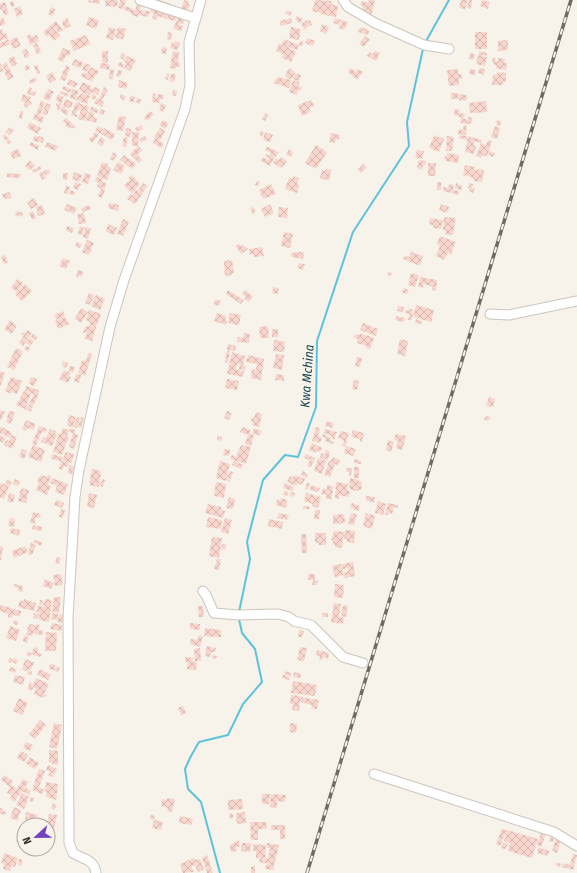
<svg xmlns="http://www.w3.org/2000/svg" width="577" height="873" viewBox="0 0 577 873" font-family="'Fira Sans Condensed',sans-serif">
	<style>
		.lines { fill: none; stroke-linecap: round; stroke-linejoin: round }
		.stream { stroke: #5dc2db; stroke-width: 2 }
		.building { fill: url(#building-cross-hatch) }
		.minor-casing { stroke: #cac5bd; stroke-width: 11 }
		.minor { stroke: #fff; stroke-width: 9 }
		.rail-casing { stroke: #6d6b66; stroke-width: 3.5 }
		.rail { stroke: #f8f3ea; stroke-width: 2; stroke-dasharray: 6; stroke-linecap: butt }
		.labels { text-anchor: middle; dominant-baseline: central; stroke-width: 3.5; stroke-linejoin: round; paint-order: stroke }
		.water-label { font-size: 13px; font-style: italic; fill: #1c4954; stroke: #f8f3ea }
	</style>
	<defs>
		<pattern id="building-cross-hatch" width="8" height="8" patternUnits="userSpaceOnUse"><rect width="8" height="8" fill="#f8d6cd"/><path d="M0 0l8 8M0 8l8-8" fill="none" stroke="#d5b8b0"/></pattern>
	</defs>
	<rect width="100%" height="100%" fill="#f8f3ea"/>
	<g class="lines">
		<path class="stream" d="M425 43 449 0
			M239 612 250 559 247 542 263 480 285 455 298 457 316 407 317 341 353 232 409 146 407 122 423 49
			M220 873 201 802 188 789 185 769 191 756 199 742 228 735 243 704 262 682 255 649 242 633 239 619"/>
	</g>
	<path class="building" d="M89 0H100L99 4 88 2Z
		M105 0H118L117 7 105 6Z
		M120 0H126L123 9 118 8Z
		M158 0 170 3 168 9 156 4Z
		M184 0 189 1 188 4 190 5 187 12 181 10Z
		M315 0 332 1 331 4 338 6 336 17 321 14V13L312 11Z
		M369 0H375L371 16 361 13 363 6 360 5 362 1 368 3Z
		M461 0H468L465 9 459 8Z
		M469 0H472L471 9 467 8Z
		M482 0 490 2 488 9 480 6Z
		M13 1 15 6 11 7 10 2Z
		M138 1 142 3 138 17 131 15 132 13 124 10 125 6 133 9V10L135 11Z
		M5 2 9 14 4 15 2 9 0 10V4Z
		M20 6 23 14 17 17 14 9Z
		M51 7 56 9 52 16 48 14Z
		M151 8 168 14 166 19 158 16 156 20 152 18 154 13 150 12 148 17 143 16 145 10 150 12Z
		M140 10 144 11 143 16 139 15Z
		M287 10 292 12 290 16 285 13Z
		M169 13 178 15 175 21 167 19Z
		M179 15 183 16 181 20H184L183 24 180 23 179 25 183 26 181 31 173 29Z
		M297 16 303 19 300 23 295 20Z
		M89 17 99 20 96 29 86 25Z
		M3 18 6 24 0 26V19Z
		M67 18 71 26 64 29 62 21Z
		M291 18 292 23 281 26 280 21Z
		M335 18 341 20 339 25 333 23Z
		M307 20V21L310 20 312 25 307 27 304 21Z
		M342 20 348 22 344 30 339 28Z
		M56 21 63 30 59 33 51 25Z
		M304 22 307 28 304 30 301 23Z
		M322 24 329 27 326 34 320 31Z
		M51 25 60 36 54 41 49 35 47 37 43 32Z
		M109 27 116 29 113 40 106 38Z
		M118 27 126 29 123 40 115 37Z
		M291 27 301 29 299 40 289 38Z
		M360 27 369 30 368 35 358 32Z
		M2 29 4 34 6 33 8 38 0 41V30Z
		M168 32 172 33 171 40 167 39Z
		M475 32H487V49H475Z
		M31 34 32 37 37 35 39 41 30 45 27 36Z
		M86 35 90 44 74 51 70 41Z
		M365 36 370 39 364 47 359 44Z
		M17 37 21 46 13 49 10 40Z
		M307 38 315 41 313 46 305 43Z
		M8 39 10 44 0 48V43Z
		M284 39 299 45 297 50 285 46 296 52 291 62 282 58 283 54 276 51 279 43 282 45Z
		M508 40V50L498 51V41Z
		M175 41 180 43 177 50 170 48 172 43 174 44Z
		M300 41 304 42 302 46 299 45Z
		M37 43 41 52 37 54 33 45Z
		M162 47 167 48 166 54 161 53Z
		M26 48 30 56 25 58 22 51Z
		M63 48 71 51 69 56 66 55 63 62 58 59Z
		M102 51H108V63L102 62Z
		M173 51 179 52 178 63H180L179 67H176V69L170 68Z
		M375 51 380 53 376 61 367 56 369 52 373 54Z
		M479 51 487 53V56L479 55Z
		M122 53 126 55 124 60 120 58Z
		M470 53 475 54 473 60 469 59Z
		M478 55 487 57 485 66 476 64Z
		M14 56 17 64 12 67 8 59Z
		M127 56 136 60 130 71 124 68 126 63 124 62Z
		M493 58H496L495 61H498V58L505 59 504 63H507L506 70 496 68V65L493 64 494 62H492Z
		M74 59 83 62 81 68 72 65Z
		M6 62 14 77 8 80 4 72 6 71 2 65Z
		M120 62 124 64 123 68 118 66Z
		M0 63 4 71 0 72Z
		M84 63 90 65 87 72 82 70Z
		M101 63 110 64 109 70 100 68Z
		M28 64 30 69 26 71 24 67Z
		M37 65 40 73 37 74 34 66Z
		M66 65 70 68 65 81 60 79Z
		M90 67 99 71 96 76 95 75 92 82 81 76 83 72 87 74Z
		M289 68 295 72 291 80 285 76Z
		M351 68 356 72 358 69 363 72 357 80 348 72Z
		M479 68 485 69 484 75 478 73Z
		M110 69 114 70 113 79H109Z
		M458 69V74H461L462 79H459V85L449 86 447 70Z
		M470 69 476 70 475 75 469 74Z
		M118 70 122 71 120 77 116 76Z
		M52 72 56 80 50 83 46 76Z
		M498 72 506 73V80L505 82 503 81V85H492L493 75 497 74Z
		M167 73 170 74 168 80 165 79Z
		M172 73 176 75 174 82 169 81Z
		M295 73 301 75 299 81 293 79Z
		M36 77 37 81 30 84 29 81Z
		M278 77 291 80 289 88 274 83 275 79H277Z
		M69 79 78 83 75 88 67 84Z
		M119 80 128 83 126 89 118 87Z
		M293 80 300 82 298 86 302 87 301 91 298 90 297 95 289 92Z
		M82 82 91 86 90 88 92 89 95 87 100 89 98 95 91 92 90 95 81 92 82 91 79 90Z
		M64 86 72 90 70 93 62 89Z
		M29 87 32 88 31 91 36 92 35 96 27 94Z
		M104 87 108 90 102 100 99 99Z
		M48 89 54 92 49 101 43 98Z
		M72 89 79 91 75 100 70 98Z
		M173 90 177 91 176 96H172Z
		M62 91 69 94 67 97 60 93Z
		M81 93 90 96 87 104 76 100 78 96H79Z
		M153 93 156 94V98L157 99 158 94 164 95 163 99H160V103L152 102Z
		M451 93H458V99H451Z
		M23 94 31 97 29 101 32 102 31 105H29L27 108 24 107 25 102 21 101Z
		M58 94 64 97 59 110 56 109 57 106H56L57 103 59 104V102L56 100Z
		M92 94 96 96 95 100 91 98Z
		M121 94 126 96 124 100 120 98Z
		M459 94 467 95 466 101 459 100Z
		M131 95 135 97 133 103 129 101Z
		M97 98 104 102 102 107 94 103Z
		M137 98 141 100 140 104 135 102Z
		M65 99 73 102 71 108 66 107 65 109 69 111 67 115 60 111 62 106 63 107Z
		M311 100 314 106 309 108 311 112 302 116 298 105Z
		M41 101 45 103 40 115 36 114Z
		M486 101 487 112 475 113V106V112L470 113 469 103Z
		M76 102 80 103 76 114 78 115 77 117 71 115Z
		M46 103 51 105 47 115 42 114Z
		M161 103 166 105 163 112 159 110Z
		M80 104 89 106 85 121 78 119 81 110H78Z
		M91 107 98 109 97 113 90 111Z
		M101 109 105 111 103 115 98 113Z
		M455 109 460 110 459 116 454 115Z
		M20 111H23L22 119 19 118Z
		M89 111 94 113 93 117 97 118 96 123 86 120Z
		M150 111 154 114 147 121 144 118Z
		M265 113 268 115 265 121 262 119Z
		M460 113 465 114 464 118 459 117Z
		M35 114 44 117 42 123 33 119Z
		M119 116 126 117 123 131 116 130Z
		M467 117H472L471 124 460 123 461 118 468 120Z
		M66 118 76 127 74 129 72 127 70 129 65 125 66 124 63 121Z
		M163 120 169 124 165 129 159 125Z
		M497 120 501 121 500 126 496 125Z
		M30 122 41 128 38 134 27 128Z
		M141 125 143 129 137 132 135 128Z
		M464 125 467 126 466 135 458 134 459 129 463 130Z
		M98 126 103 129 100 134 95 131Z
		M495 126 500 128 497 139 491 137Z
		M10 127 14 130 9 135 5 132Z
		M104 128 115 134 112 140 101 134Z
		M126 128 132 129 130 137 125 136Z
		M160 128 165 131 160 141 154 137Z
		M261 131 264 132 262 137 259 135Z
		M95 132 99 135 92 143 89 139 94 136 93 134Z
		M132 132H139L138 146H132Z
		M265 132 273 135 270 142 263 140Z
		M331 133 340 135 339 140 336 139 335 143 329 142Z
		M5 134 11 142 8 144 2 136Z
		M434 135 444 139 439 152 429 148Z
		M459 135 467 136 466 140 459 138Z
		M34 136 44 137 43 143 33 141Z
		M145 136 147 140 141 142 140 139Z
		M447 136 454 137 452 151H446Z
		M468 136 482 140 481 143 474 141 473 145 476 146 474 154 465 152Z
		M101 137 105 140 102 146 97 144Z
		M124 137 128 138 126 147 122 146Z
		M155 138 164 144 161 148 153 143Z
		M488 140 492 141 487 157 483 155 481 158 476 156 481 143 486 145Z
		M31 142 39 146 38 150 29 145Z
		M47 142 58 146 56 151 45 147Z
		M316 145 327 152 316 169 305 163Z
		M138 146 142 150 138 155 142 160 139 163 130 154Z
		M267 147 279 152 276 156H275L270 166 261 161 263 157 268 160 269 158 265 156 266 154 269 156 271 153 265 150Z
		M18 149 21 156 13 159 10 152Z
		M289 149 293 152 291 157 286 155Z
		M417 150 424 151 422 159 415 158Z
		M490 151 495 153 493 157 488 155Z
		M113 152 117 154 114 161 110 159Z
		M447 153 459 155 458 163 446 161V159H444L445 156H447Z
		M124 155 136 164 132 169 120 160Z
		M281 157 287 161 282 168 273 163 276 158 279 160Z
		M30 160 35 165 30 170 25 166Z
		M419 160 426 161 425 166 423 165 422 170 417 168Z
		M102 162 108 164 107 166 111 168 107 180 97 176Z
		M118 162 125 166 121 174 113 170Z
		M428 163H436L435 176H428Z
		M363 164 367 167 361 173 358 170Z
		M465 165 475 167 474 170 476 171V169L484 170 482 182 474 181V179L471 178 472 177 463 175Z
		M40 166 41 169 33 173 32 170Z
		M49 169 50 173 45 175 44 171Z
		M326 169 331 170 329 181 320 178 322 170 325 171Z
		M43 171 46 178 42 180 39 173Z
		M74 172 82 175 80 182 72 179Z
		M7 173 21 174 20 178 7 177Z
		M63 173H68L67 180H63Z
		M85 173 91 175 88 184 82 182Z
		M132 175 140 184 132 194 124 185 130 180 128 178Z
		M293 176 299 178 297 185H299L297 193 285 189 289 178 292 179Z
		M96 177 103 179 102 182 106 183 105 189 97 187 98 182H95Z
		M257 181 260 182 258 186 255 185Z
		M75 182 81 184 78 190 73 188Z
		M437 182H441V190H437Z
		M143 183 147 186 136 203 135 204 127 199 130 194 133 196 136 190 138 191Z
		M456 183 462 186 461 191 455 188Z
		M469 183 473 184 472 188H475L473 193 469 191 470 188H468Z
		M271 184 276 194 263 199 259 190Z
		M449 184 454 185 453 190 459 191 458 195 443 191 444 187 448 188Z
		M66 186 70 187 68 194 64 193Z
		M101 188 105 190 102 198 98 196Z
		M71 190 75 192 74 195 69 194Z
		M10 192 11 198 4 199 2 194Z
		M34 198 38 205 31 209 27 202Z
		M109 203 119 205 118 211 108 208Z
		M67 204 77 208 74 214 64 210Z
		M270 204 274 213 265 217 261 209Z
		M441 204 449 207 447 213 439 210Z
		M42 205 45 214 38 216 36 207Z
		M89 205 91 209 83 212 81 208Z
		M253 207 256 212 253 214 250 208Z
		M279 207 288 208 287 218 278 217Z
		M16 211 23 213 22 217 15 215Z
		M33 211 36 218 32 220 29 213Z
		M84 213 86 223 79 224 77 214Z
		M444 217 456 218 453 235 445 234 446 230H443Z
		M430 218 443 220 441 229 433 228V225L429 224Z
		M123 219 129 222 123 236 117 234Z
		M108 224 117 228 114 235 106 232Z
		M67 226 74 228 72 233 66 231Z
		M80 226 84 228 82 235 78 234Z
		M85 227 91 228 88 239 83 237Z
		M284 232 293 234 290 248 281 246Z
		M440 236 456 242 451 254 448 253 444 260 436 256 440 246 437 244Z
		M87 240 94 243 89 255 82 252Z
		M77 242 82 244 80 248 75 246Z
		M240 244 241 246 243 245 244 246H245L248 249 241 254 235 246Z
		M262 247 264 256 254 257V254L250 255 249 249Z
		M294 252H304L303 259 291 257V253H294Z
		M411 252 423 256 420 266 403 259 404 256 409 257Z
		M5 255 8 263 4 264 1 256Z
		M63 258 70 261 66 269 59 266Z
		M232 260 234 273H232V275L225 276 224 261Z
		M299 263 305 264 303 270 298 268Z
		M78 270 84 272 81 277 79 276 78 278 76 276Z
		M388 272 392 273 391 276 387 275Z
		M411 273 419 275 415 287 408 285Z
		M420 277 437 280 436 291 432 290 433 287 424 284 423 288 418 287Z
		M17 279 23 283 17 292 11 288Z
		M25 284 32 291 22 301 15 294Z
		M273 287 279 288 278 294 272 293Z
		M404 288 409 290 407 294 402 292Z
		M228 290 244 300 241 304 226 294Z
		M246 290 253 297 248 302 244 298 246 297 242 294Z
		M89 293 94 295 90 305 85 303Z
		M96 295 105 299 100 310 91 306Z
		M215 299 221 301 219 306 214 304Z
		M416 305 434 310 431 322 413 317Z
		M398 306 404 307 403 312 397 311Z
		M81 308 88 312 81 323 75 319Z
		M409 309H413L412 320H408L409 314 405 313V310L409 311Z
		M89 310 101 314 96 327 89 324 90 322 86 320Z
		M63 311 65 316 57 320 54 315Z
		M217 313 226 316 225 321H227L226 325 214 321Z
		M230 313 241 315 239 325 228 323Z
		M396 316 405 318 404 322 395 320Z
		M65 317 69 324 58 329 55 321Z
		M416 319 422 321 421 324 415 323Z
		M10 320 17 326 11 334 4 329Z
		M363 323 378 329 376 336 360 330Z
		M89 325 96 327 92 341 85 339Z
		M86 326 89 327 86 333 83 332Z
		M268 326 269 338H260L259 327Z
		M272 329H278V337H272Z
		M28 330 32 333 23 346 19 343 24 335 21 334 23 332 25 333Z
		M244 333 250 334 249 343 237 342 238 337 243 338Z
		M360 333 374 338 370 349 366 348V346L357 343 358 339 354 338 355 334 360 335Z
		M33 334 38 337 36 340 31 337Z
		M30 338 34 341 30 346 26 343Z
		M400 339 408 341 405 356 397 354Z
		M274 340 285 342 284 352 273 351Z
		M228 344 236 346 235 351 230 350 228 363 225 362Z
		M26 346 30 348 28 352 24 349Z
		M16 348 23 351 14 370 7 367Z
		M232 352 245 356 243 366H246L245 370 239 369 240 364H237L236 369 244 371 243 377 227 374Z
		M88 353 92 354 85 376 78 373 82 360 86 361Z
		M276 354 284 355 282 370 273 368Z
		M248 355 264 359 261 380 251 378 252 369 256 370 257 364 246 362Z
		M357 357 362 358 360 367 355 366Z
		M63 361 68 363 66 368 62 366Z
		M70 366 75 367 73 373 68 371Z
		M64 370 70 373 69 376 71 377 68 383 59 379Z
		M0 371 5 373 0 387Z
		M76 374 81 375 79 383 74 381Z
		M276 374 284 375V381L275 380Z
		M11 377 22 381 17 394 12 392 15 382 11 394 5 391Z
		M31 377 37 379 34 386 29 384Z
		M227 379 239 381 237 390 225 388Z
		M354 380 359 381 357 390 352 389Z
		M26 386 39 390 38 395 34 394 38 396 32 408 28 406 34 394 25 391Z
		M24 391 31 394 25 409 16 405Z
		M489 397 495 399 493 407 486 406Z
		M27 406 32 409 31 412 25 409Z
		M0 410 5 412 1 420H0Z
		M9 411 15 412 11 424 6 422Z
		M227 411 232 413 229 420 224 418Z
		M256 412 262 414 259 427 252 425 253 422 251 421 252 418H254Z
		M69 415 76 417 73 427 67 426Z
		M485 416 490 417 489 421 484 420Z
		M77 417 80 418 77 428 74 427Z
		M81 417 84 418 81 428 78 427Z
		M26 420 36 424 33 430 27 428 26 431 22 429Z
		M327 421 334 423 332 428 325 426Z
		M0 426 12 433 9 438 1 433 0 435Z
		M39 426 47 429 45 433 42 432 36 445 32 444Z
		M242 427 251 430 249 434 254 435 251 446 245 444 248 435 240 432Z
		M316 427 320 428 318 436 322 437 320 443 312 441Z
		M63 428 69 430 67 437H69L68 441H67L62 455 53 452 59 433 61 434Z
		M70 428 73 429V430V429L76 430 74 433 78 435 74 449 69 447 73 433 69 431Z
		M254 428 262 431 259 436 252 433Z
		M50 429 56 431 55 433 57 434 52 446 41 442 43 437 46 438Z
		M325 429 337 432 334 440 332 439V436L323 433Z
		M353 430 364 433 362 442 360 441V439L351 437Z
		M341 431 349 433 345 447 342 446 344 440 338 438Z
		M323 434 331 438 330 440 334 442 333 444 325 441 326 438 322 436Z
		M396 434 406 436 402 450 396 448 398 441 394 440Z
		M0 435 6 439 3 443 0 441Z
		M12 435 17 437 12 449 4 445 6 440 9 441Z
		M217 436 222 437V441L217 440Z
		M388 440 394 442 391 452 386 450Z
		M312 443 322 448 320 452 316 451 315 453 309 450Z
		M33 445 45 450 41 462 28 457Z
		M241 445 251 447 246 464 230 459 232 455 236 457Z
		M346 446 356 449 353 456 344 453Z
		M22 449 27 451 24 459 19 457Z
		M224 449 230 450 229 456 223 455Z
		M326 450 330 451 328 460 320 458 321 453 325 454Z
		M65 452 74 454 72 463 62 461 63 457H64Z
		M52 454 62 457 61 461 51 459Z
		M306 454 315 458 311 467 307 466 310 460 304 458Z
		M333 457 340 460 338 465 335 464 330 477 324 475 329 461H331Z
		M318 458 326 461 322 474 314 471Z
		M354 459 361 461V464L354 463Z
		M61 461 69 463 68 467 64 466 63 470 59 469Z
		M220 461 230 464 226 478 230 480V482L216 478Z
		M234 461 243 465 241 469 232 465Z
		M70 465 74 467 72 474 67 473Z
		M354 467H359V478H354Z
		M347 468H352L351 476H349V472H346Z
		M92 469 101 471 99 487 89 485Z
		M229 471 233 472 231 479 227 478Z
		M303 471 308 475 306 478 301 475Z
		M41 475 47 477 48 475 51 476 48 485 51 486 47 495 36 490 39 482H37L39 477H40Z
		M294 475 305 479 302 485 298 483 296 486 287 482 290 476 293 477Z
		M52 478 68 484 64 495 55 492 57 486 50 483Z
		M350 478 359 480V482H362L361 490H358V491L351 490V489L349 488Z
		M15 479 20 482 18 486 13 484Z
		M102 479 105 480 103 487 100 486Z
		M7 480 12 482 10 486 5 484Z
		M216 482 226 484 224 498 214 496Z
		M336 482 348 484 347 491H350L349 497 339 495V499L335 498Z
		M0 483 9 486 4 499 0 497Z
		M285 483 294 487 293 491 283 488Z
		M307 483 310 484 308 490 305 489Z
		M311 485 320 488 318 492 310 490Z
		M327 485 333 486 332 499H326L327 490 326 495 321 494 323 488 327 490Z
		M21 488 29 490 26 503 18 501Z
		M285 491 289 492 287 496 283 495Z
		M291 492 295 493 294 497 290 496Z
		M9 493 15 495 13 503 7 501Z
		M89 493 97 495 94 508 87 507Z
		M306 493 321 497 318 508 312 506 313 504 304 501Z
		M366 496 375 497 374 502 366 501Z
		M229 497 235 499 233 509 226 508Z
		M281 498 287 500 286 508 276 505 277 499 280 500Z
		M56 500 64 503 62 508 54 505Z
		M378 501 386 504 383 515 375 513Z
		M352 503 360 506 359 511 350 508Z
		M388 503 398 505V508L394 507 392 514 389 513 388 515H385Z
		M208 504 221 507V510L225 511 223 518 205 513Z
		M303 506H309L310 509H303Z
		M61 509 65 510 63 518 59 517Z
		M315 510H320L319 519H314Z
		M33 512 41 514 40 518 36 517 35 524 30 523Z
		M279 513 289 515 287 520 277 518Z
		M351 513 357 514 354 525 348 524Z
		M366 513 375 516 372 529 363 526Z
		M344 514 345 523 333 524V515Z
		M208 517 222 520 221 529 206 527Z
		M10 518 15 519 14 527 8 526Z
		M225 518 232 520 228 534 221 532Z
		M269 519 283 522 282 529 268 526Z
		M33 525 42 527 41 531 32 529Z
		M11 528 20 530 19 536 10 533Z
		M345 530 355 531 354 543 347 542V539H344Z
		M334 531 344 532 342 548 335 547V545L333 544V540H331Z
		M315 533H326V545H319V543H315Z
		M301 534H306L307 553H302Z
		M212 537 222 538 219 558 209 556Z
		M34 540 42 542 41 546 34 543Z
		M31 543 36 545 32 555 28 554Z
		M222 544 226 545 225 550 221 549Z
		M0 546 3 547 1 560H0Z
		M25 546 28 552 14 558 12 551Z
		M57 557 61 558 59 564 55 563Z
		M217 559H221L219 570 214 569Z
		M353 562 355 576 345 578 344 572H348V568L343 569 342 564Z
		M341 564 344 575 335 577 332 566Z
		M61 574 63 585 55 586 53 575Z
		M308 574H315V581H318L317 585H312L313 580H308Z
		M45 579 54 583 51 589 43 586Z
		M14 584 23 586 22 592 18 591 19 588 14 587Z
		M335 584 344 585 343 598 334 597Z
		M54 597H61L59 613 52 612Z
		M24 599 36 603 34 611 18 607 20 600 24 601Z
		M45 599 52 600 49 622 39 620 40 610V613L36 612 38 606 45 607V606L43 605Z
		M40 600H43L42 605H39Z
		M334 603 341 604 339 616 344 618 343 624 331 622Z
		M0 605 21 611 20 616 13 615 12 618 8 617V614L0 611Z
		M343 605 348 606 346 617 341 616Z
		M198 606H203L204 617H199Z
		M34 613 39 614 38 619 33 618Z
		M52 613 58 614 57 620 51 619Z
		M322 613H328V617H322Z
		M59 614 64 615 62 623 57 622Z
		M14 620 18 621 17 625 13 624Z
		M52 623 62 625 61 631 50 629Z
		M190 623 200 624V630L190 629Z
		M29 624 35 625 32 636 26 635Z
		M36 624 40 625 37 635 33 633Z
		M10 626 20 630 16 641 6 638Z
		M205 628 221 630V637L204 636Z
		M39 630 43 631 42 635H38Z
		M299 630 304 631 302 637H298Z
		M46 632 57 633 56 651H45Z
		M199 635 203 636 200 647 190 644 191 639 197 640Z
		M24 636 29 637 27 643 23 641Z
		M207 646 216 648 215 652H211L210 657 205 656Z
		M34 647 38 648 37 652 42 654 40 657 31 654Z
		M300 647 307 648 304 661 297 660Z
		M200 648 201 661H195L194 649Z
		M317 650 329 653 328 659 323 657 322 660H319L320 656 316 655Z
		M28 652 32 654 30 657 26 655Z
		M212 655 217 656 216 659 212 658Z
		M185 657 194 658 192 661 197 662 196 670 187 669 188 662H185Z
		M9 658 12 659 11 663 8 662Z
		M14 658 18 660 16 664 12 662Z
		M25 659 34 662 31 670 28 669 27 671 22 670Z
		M50 664 55 665 54 670 49 669Z
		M56 666 60 668 58 672 54 670Z
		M10 667 16 669 15 673 9 671Z
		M40 669 51 675 48 680 37 675Z
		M28 670 32 672 31 675 27 674Z
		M285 671 291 673V676L284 674Z
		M294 672 301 674 300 678 293 677Z
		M15 675 25 677 23 685 13 682Z
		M283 675 289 676V680L282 678Z
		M36 678 49 684 44 694 47 695 46 697 44 696 43 698 34 694 36 689 32 687Z
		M293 681 317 685 315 696 291 693Z
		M30 682 33 684 31 687 33 688 32 691 27 689Z
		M291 695 301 696 299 711 292 710 293 704H290Z
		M301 697 319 700 317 709 311 708 312 705 301 702Z
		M19 698 28 703 22 715 13 711Z
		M183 706 186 713 181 715 178 708Z
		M40 720 46 725 35 739 29 734Z
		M54 723 62 725 57 749 49 747Z
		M290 723 297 724 296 733 290 732Z
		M26 742 33 745 30 751 23 748Z
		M49 750 58 751V765L52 764V762H49Z
		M21 751 28 755 24 762 17 758Z
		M30 757 39 763 35 769 26 763Z
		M48 765 57 769 55 774 46 770Z
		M39 769 45 771 39 787 45 790 42 794 32 790Z
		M50 772 54 775 53 778 48 775Z
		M4 775 13 781 11 785 16 788 12 795 7 793 10 787 1 780Z
		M23 779 28 782 26 787 20 784Z
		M46 782 58 784 57 794 45 792Z
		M20 784 31 791 29 795 22 791 14 802 10 798Z
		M47 792 57 795 56 800 46 797Z
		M22 793 29 797 24 809 16 805Z
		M262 794H270L269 804H262Z
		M271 794 286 795 285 802 277 801V808L270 807Z
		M31 797 34 798 32 802 29 801Z
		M167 798 175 799 172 812 167 811 168 808 161 806 162 799 167 800Z
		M242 799 243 809 228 810V800Z
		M53 803 57 805 54 810 51 808Z
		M14 807 21 810 17 821 10 818Z
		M0 808 3 809 2 811 6 812 5 815 0 814Z
		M26 812 38 815 37 818 43 819 41 825H26L27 821 25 820Z
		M245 812 246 823 237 824 236 813Z
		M230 813 233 814V819L229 818Z
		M49 814 57 815 53 834 56 835 52 846 48 845V825H47Z
		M151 815 155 816 154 820 150 819Z
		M180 816 193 819 191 825 179 823Z
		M154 820 163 822 161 830 152 828Z
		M250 822H266L267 829H258V840H251Z
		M271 825H285V839H280V830H271Z
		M502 829 507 830 538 839 532 858 508 851 510 843 504 841 507 830 500 846 496 844Z
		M541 833 546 834 541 847 537 845Z
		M551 836 554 837 553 842 549 841Z
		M556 838 561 839 557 853 552 851Z
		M239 840 240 847H236L237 851 231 852 230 845Z
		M503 842 508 844 506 849 501 848Z
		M242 843H251L250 852 241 851Z
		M267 843 279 845 274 865 259 862 260 858 268 859 270 848H267Z
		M253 844 266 845 265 858H256V851H253Z
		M538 847 549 851 548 856 537 853Z
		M4 853 18 858 15 867 11 866 10 871 3 869 4 864 1 863Z
		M573 854 577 855 573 870 562 867 563 863 570 865Z
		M207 855 213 873H207L202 857Z
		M194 858 195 860 200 859 204 869 198 872 195 865 191 866 194 872 183 873 180 864Z
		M19 859 23 860 21 866 18 865Z
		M556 862 561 864 559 867 555 865Z
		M266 864 274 865V870L265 869Z
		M255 866V873H251V867Z"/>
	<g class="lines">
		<defs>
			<path id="minor" d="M140 0 195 18
				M343 0 348 7 375 23 424 45 449 49
				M490 314 509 315 577 301
				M203 591 206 595 214 613 239 615 278 614 289 617 294 621 311 625 343 657 363 663
				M374 774 554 832 577 846
				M96 873C94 859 84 860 73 853L69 843 68 618 75 497 79 470 110 327 124 280 185 109 190 85 189 42 201 0"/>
		</defs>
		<use href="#minor" class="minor-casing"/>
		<use href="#minor" class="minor"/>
		<defs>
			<path id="rail" d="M307 873 571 0"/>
		</defs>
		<use href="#rail" class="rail-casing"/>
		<use href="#rail" class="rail"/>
	</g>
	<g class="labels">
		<g class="water-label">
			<text transform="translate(307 376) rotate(-86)">Kwa Mchina</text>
		</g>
	</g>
	<g transform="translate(36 837) rotate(248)"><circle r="19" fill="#f8f3ea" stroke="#aaa69f"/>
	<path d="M0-3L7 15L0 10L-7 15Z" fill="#7443bb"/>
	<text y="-6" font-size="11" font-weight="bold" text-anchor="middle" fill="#34332f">N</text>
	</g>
</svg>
